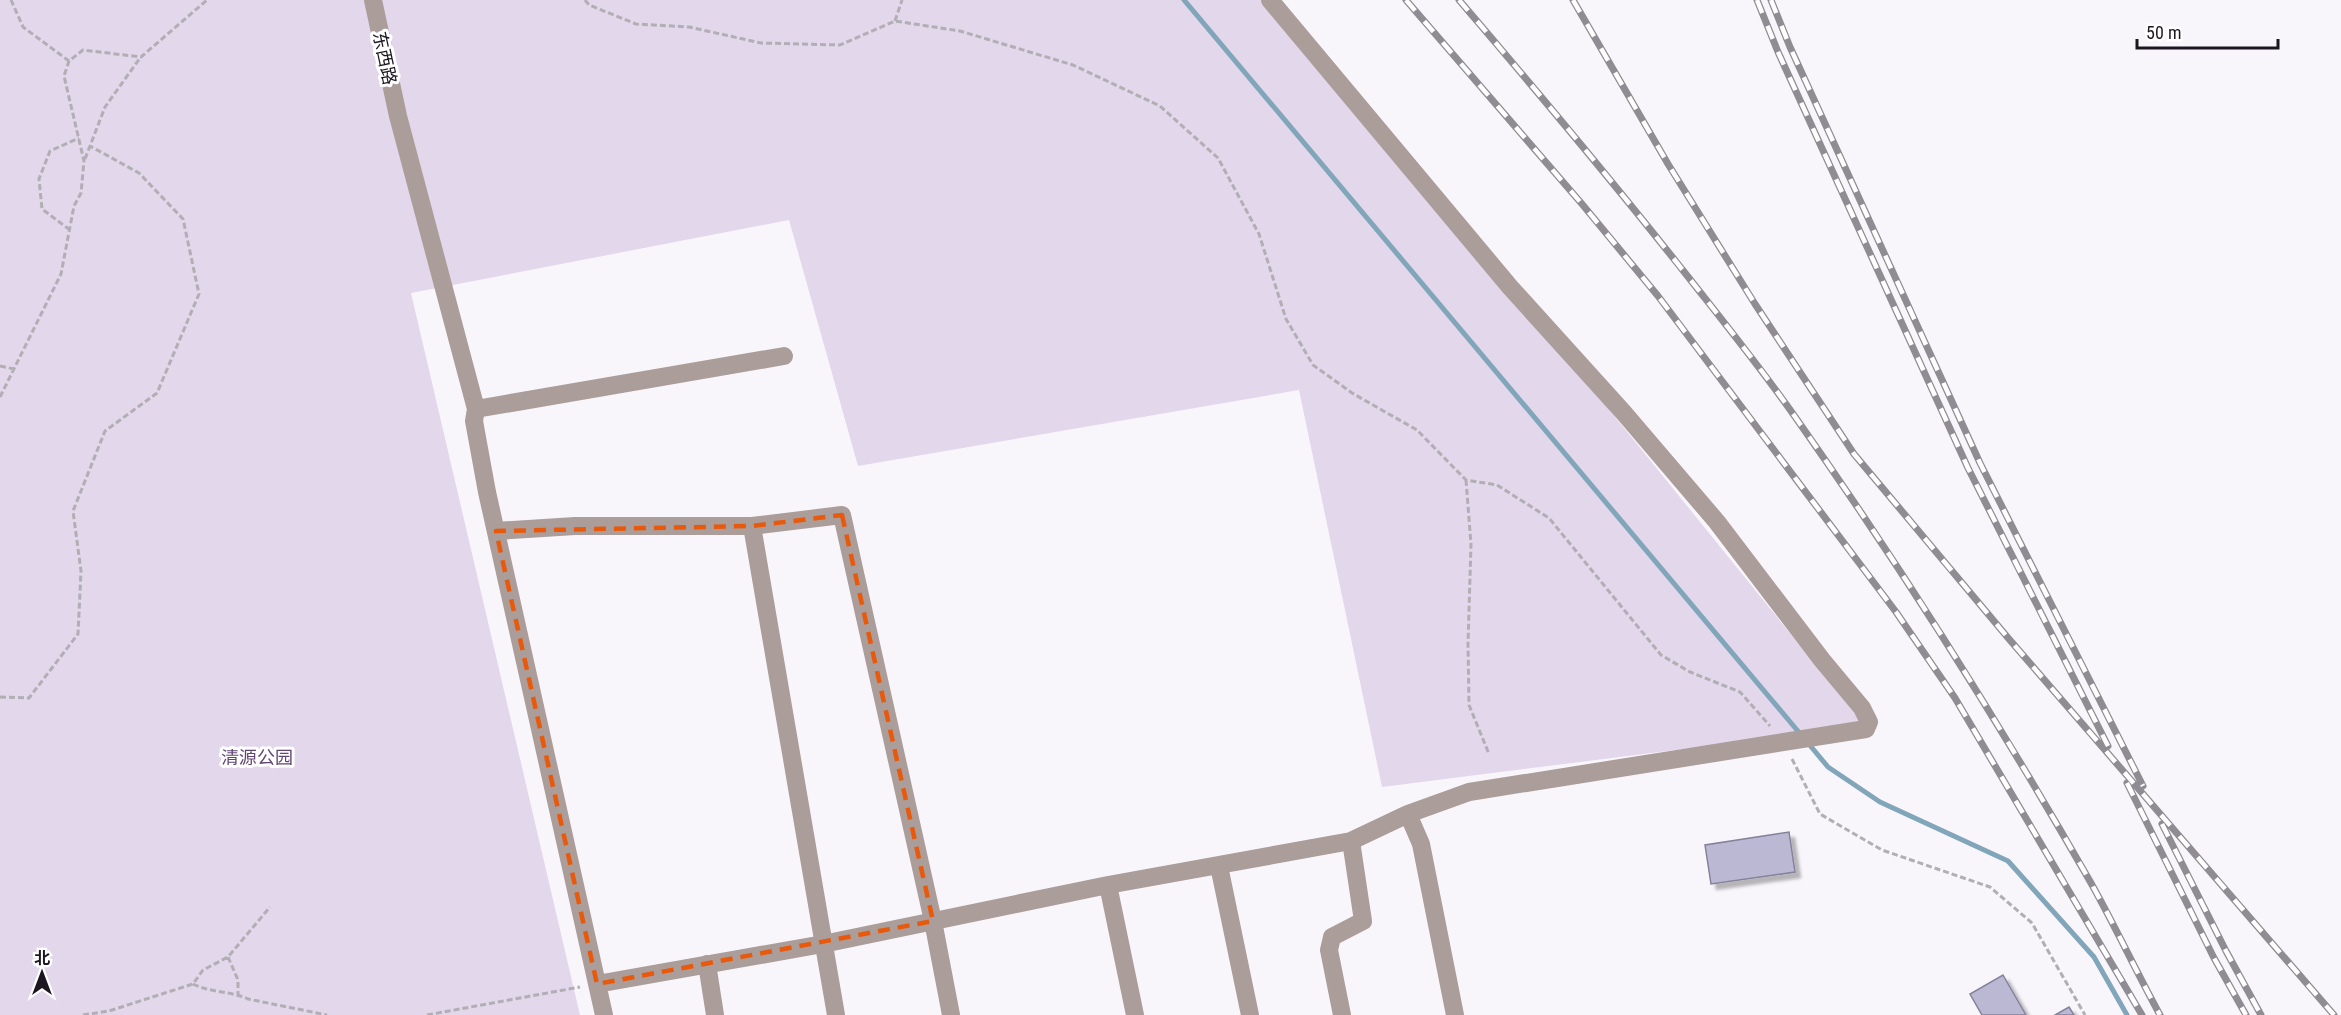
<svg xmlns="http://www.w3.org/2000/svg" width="2341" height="1015" viewBox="0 0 2341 1015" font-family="'Roboto Condensed','Noto Sans SC',sans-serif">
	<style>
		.green { fill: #e2d7eb }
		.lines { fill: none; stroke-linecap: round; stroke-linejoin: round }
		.stream { stroke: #81a5b9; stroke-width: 5 }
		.building { fill: #bbb8d4; stroke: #84819b; stroke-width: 1.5; filter: url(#shadow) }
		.path { stroke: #b1aeb4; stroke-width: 3; stroke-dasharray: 6 3; stroke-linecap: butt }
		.minor { stroke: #ab9d99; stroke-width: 18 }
		.rail-casing { stroke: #908c93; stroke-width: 7 }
		.rail { stroke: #fff; stroke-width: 4.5; stroke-dasharray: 14; stroke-linecap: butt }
		.marked { fill: none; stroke: #e8590c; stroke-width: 4.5; stroke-dasharray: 12 8; stroke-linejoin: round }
		.labels { text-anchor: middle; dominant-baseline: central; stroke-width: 6; stroke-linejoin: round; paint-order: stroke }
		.street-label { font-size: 18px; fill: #1b161f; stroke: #fff }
		.park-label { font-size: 18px; fill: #624774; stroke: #fff }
	</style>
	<defs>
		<filter id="shadow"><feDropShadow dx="5.5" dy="5.5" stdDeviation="1.5" flood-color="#0004"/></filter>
	</defs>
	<rect width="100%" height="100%" fill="#f9f6fb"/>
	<path class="green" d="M0 0H1278L1865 726 1382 787 1299 390 858 466 789 220 411 293 580 1015H0Z"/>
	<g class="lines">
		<path class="stream" d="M1184 0 1802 736
			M1808 743 1828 767 1880 802 2008 861 2094 957 2127 1015"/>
	</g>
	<path class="building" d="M1789 832 1795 872 1711 884 1705 845Z
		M2003 975 2026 1015H1982L1970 994Z
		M2069 1007 2074 1015H2055Z"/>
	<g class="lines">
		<path class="path" d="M11 0 23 27 69 61
			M585 0 589 5 636 24 689 27 761 43 840 45 895 21 960 31 1073 65 1160 106 1218 158 1259 234 1286 319 1313 365 1352 393 1417 430 1466 480 1497 485 1549 518 1661 655 1690 672 1740 692 1770 726
			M895 21 902 0
			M85 159 105 107 140 58
			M70 230 42 209 39 179 50 151 79 138
			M0 366 14 369
			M0 397 61 274 74 206 81 193 84 161 64 76 69 61 83 50 141 57 207 0
			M1466 480 1471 544 1468 644 1469 705 1489 754
			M0 697 29 698 78 634 81 571 73 511 105 431 157 393 199 294 183 219 139 173 90 146
			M1792 759 1820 814 1882 850 1990 887 2032 923 2085 1015
			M228 957 238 980V994
			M193 984C211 993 231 991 248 999L327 1015
			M83 1015 109 1011 193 984 203 970 228 957 270 907
			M427 1015 580 987"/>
		<path class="minor" d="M373 0 398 116 476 409 474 421 487 492 604 1015
			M476 409 784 356
			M752 526 836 1015
			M496 531 575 526H752L842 515 933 921 951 1015
			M1408 814 1421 844 1455 1015
			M1219 866 1250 1015
			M1108 885 1135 1015
			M707 964 715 1015
			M597 984 823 944 1108 885 1351 841 1408 814 1469 792 1866 729 1869 722 1862 708 1822 660 1717 522 1624 413 1510 287 1270 0
			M1342 1015 1329 950 1332 937 1363 921 1351 841"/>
		<defs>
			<path id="rail" d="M1406 0 1582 204 1658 296 1896 612 1955 698 2142 1015
				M1459 0C1537 91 1614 183 1689 278 1726 325 1764 372 1798 421 1903 570 2000 724 2091 883 2115 926 2136 971 2160 1015
				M1573 0 1668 164 1755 304 1854 454 2009 639 2334 1015
				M1757 0 1778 52 1968 468 2108 746
				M1771 0 1790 47 1980 463 2143 786
				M2127 783 2214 958 2246 1015
				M2162 824 2226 951 2261 1015"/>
		</defs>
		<use href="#rail" class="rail-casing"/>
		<use href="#rail" class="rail"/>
	</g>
	<path class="marked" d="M842 515 933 921 597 984 496 531 752 526Z"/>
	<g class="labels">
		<g class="street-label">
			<text transform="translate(385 58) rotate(78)">东西路</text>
		</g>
		<g class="park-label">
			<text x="257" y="757">清源公园</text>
		</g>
	</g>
	<g transform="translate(42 973)" stroke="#ffffff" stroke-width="4.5" paint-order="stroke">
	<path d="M0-4.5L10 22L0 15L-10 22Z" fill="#1b161f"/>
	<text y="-9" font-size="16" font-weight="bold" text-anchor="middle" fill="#1b161f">北</text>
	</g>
	<path d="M2137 39v9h141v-9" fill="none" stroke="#1b161f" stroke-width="3"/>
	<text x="2146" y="39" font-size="18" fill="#1b161f" stroke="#ffffff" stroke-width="4.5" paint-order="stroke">50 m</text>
</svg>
